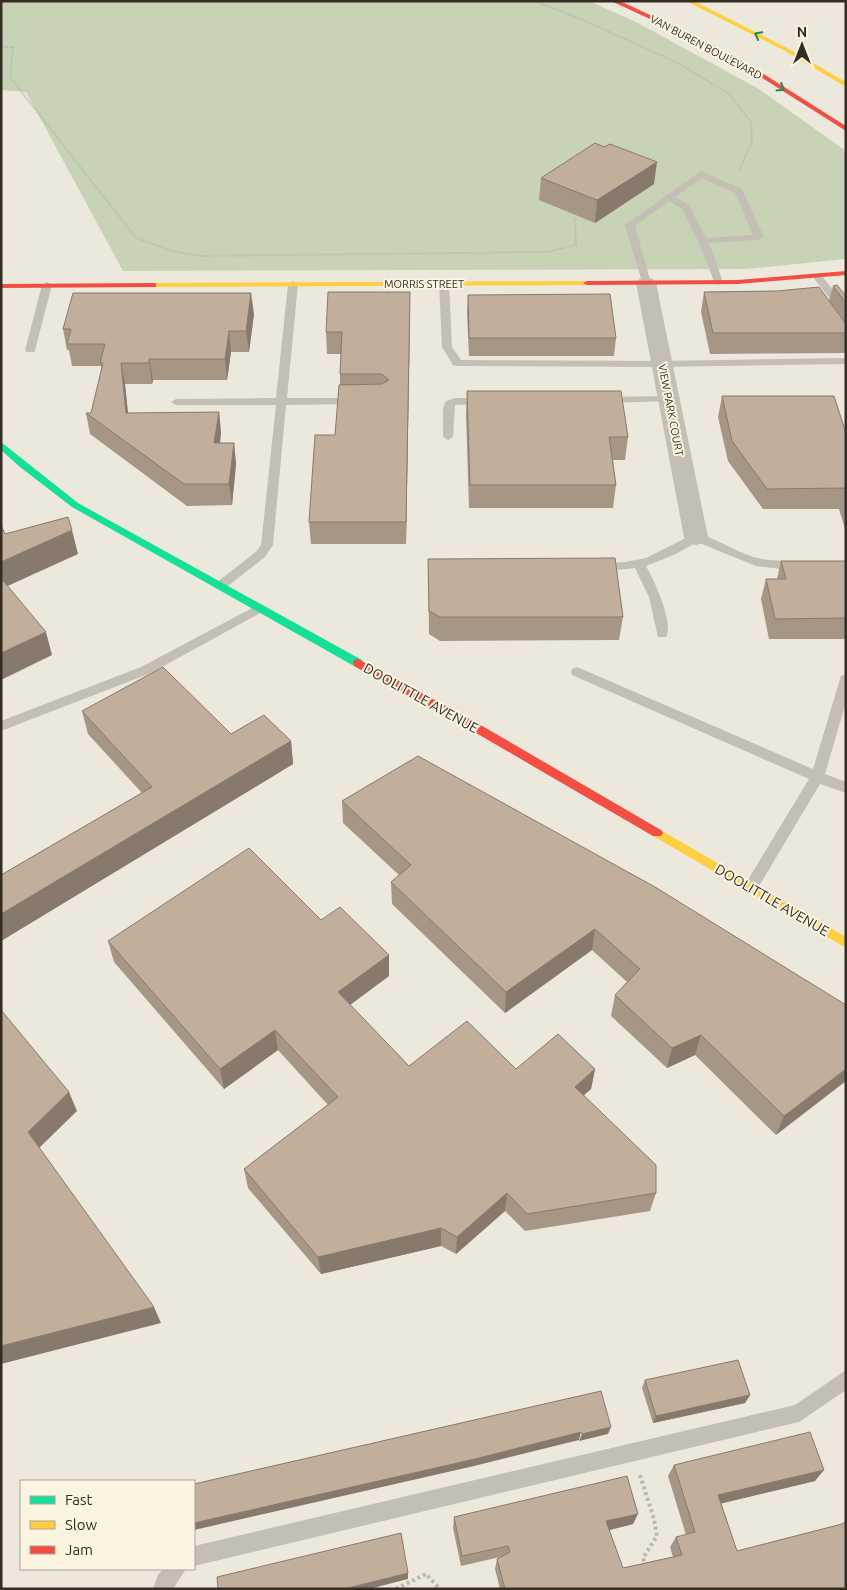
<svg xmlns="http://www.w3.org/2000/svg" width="847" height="1590" viewBox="0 0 847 1590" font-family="Ubuntu,sans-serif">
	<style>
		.green { fill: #c7d3b4 }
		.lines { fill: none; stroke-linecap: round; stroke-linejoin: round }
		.path-far1 { stroke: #bcb8ae; stroke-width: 2; stroke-dasharray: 1 1; stroke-linecap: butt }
		.path { stroke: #bcb8ae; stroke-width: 4; stroke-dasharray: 3 3; stroke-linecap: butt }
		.lane { fill: #c4bfb5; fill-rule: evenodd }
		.street { fill: #c4bfb5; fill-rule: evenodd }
		.fast { fill: #16e098; fill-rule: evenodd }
		.slow { fill: #ffcf43; fill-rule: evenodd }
		.jam { fill: #f24e42; fill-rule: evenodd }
		.wall { fill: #a69686 }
		.shaded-wall { fill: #877a6d }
		.building { fill: #c1af9c; stroke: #877a6d }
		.oneway { stroke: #25865e }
		.labels { text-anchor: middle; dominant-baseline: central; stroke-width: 4; stroke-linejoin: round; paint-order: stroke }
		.far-street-label { font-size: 11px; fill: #342d24; stroke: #faf4e1 }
		.street-label { font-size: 14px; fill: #342d24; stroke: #faf4e1 }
	</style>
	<rect width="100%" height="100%" fill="#ece8db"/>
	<path class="green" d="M1 1H589L638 23 759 89 846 151V259L746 269 123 271 26 92 1 90Z"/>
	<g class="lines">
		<path class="path-far1" d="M534 1 576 17 676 62 729 94 751 122 752 141 739 171
			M1 3 3 1
			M1 47H13L10 77 136 238 173 251 201 256 546 252 576 245 575 217"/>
		<path class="path" d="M640 1475 654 1519 657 1536 643 1558 646 1567
			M396 1589 426 1574 440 1589"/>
		<path class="lane" d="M701 171 742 189 764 237 759 240 709 243 723 282 718 285 715 284 698 241 682 209 669 201 635 226 651 283 646 286 643 285 625 225ZM702 178 735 193 753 235 706 238 689 205 675 197Z
			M818 274 821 275 846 306V316L842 315 813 277Z
			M444 280 449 283 452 347 461 360 662 361 846 358V364L662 367 457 366 453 365 442 347 439 283Z
			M293 281 298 284 287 398H356L361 401 356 404 286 405 273 545 265 557 224 589 220 590 214 586 216 583 257 551 261 545 276 405H176L171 402 176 399 276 398 288 284Z
			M47 282 52 285 35 350 34 352H26L25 350 42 285Z
			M669 396 674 399 673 401 605 403 600 400 605 397Z
			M455 398H483L488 401 483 404 455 405 453 437 448 440 443 437V408L446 401Z
			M696 533C719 539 739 555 762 559 772 561 798 560 804 567L798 571 756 566 697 542 676 554 646 566C654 580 674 622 666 637H658L649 597 635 568 597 572 591 568 597 564 625 562 646 558Z
			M258 605 264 609 262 612 151 673 1 731V721L141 667Z
			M577 667 813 769 840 679 841 676 846 674V702L825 774 846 782V793L820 784 756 891 751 893 746 891 744 887 746 883 809 779 572 675 571 672 572 669Z
			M846 1370V1390L799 1422 194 1566V1546L795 1405Z
			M163 1569H186L173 1589H153L158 1575Z"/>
		<path class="street" d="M646 277 653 279 656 283 708 537 704 543 696 545 688 543 684 537 636 283 639 279Z"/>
		<path class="fast" d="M1 442 78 503 362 660 363 663 362 666H354L72 507 20 467 1 450Z"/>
		<path class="slow" d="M686 1H694L789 49 846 82V87L785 51Z
			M587 281H590V285L153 287 149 285 153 283Z
			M657 828 846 937V948L653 836 651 833 653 830Z"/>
		<path class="jam" d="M611 1H620L691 34 746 63 846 126V131L742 65 687 36Z
			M846 271V275L738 284 587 285 583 283 587 281 738 280Z
			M153 283H156V287L1 288V284Z
			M358 659 472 720 661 830 663 833 661 836H653L464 726 354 666 353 663 354 660Z"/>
	</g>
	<path class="wall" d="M541 178 654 184 595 223 539 200Z
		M833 286 846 296V353L710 354 701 312 704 292 777 291 829 301Z
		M468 295 616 338 614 356H469L467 313Z
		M410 313 406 544H311L309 522 335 435 340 385V374L341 354H327L326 332Z
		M254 314 249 352H231L227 380H153L152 384H125L128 413 219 412 221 433 220 443H234L236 464 232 505 187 506 90 434 86 413H91L102 370 101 366H72L69 350H67L63 329Z
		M467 391 628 437 625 460H613L616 485 613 508H469L466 415Z
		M722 396 846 433V532L839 509H763L728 461 718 417Z
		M428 559 623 617 619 640 440 641 429 634Z
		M781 561H846V639H769L761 599 766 579H777Z
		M82 711 231 734 291 741 293 764 1 941V875L142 793 88 734Z
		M342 801 846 1005 776 1135 695 1055 667 1068 611 1016 615 995 627 982 592 950 505 1013 392 904 391 882 399 875 343 823Z
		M321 920 389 955V976L350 1005 409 1066 516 1069H595L591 1089 584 1095 656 1193 650 1211 525 1231 505 1211 456 1254 441 1246 321 1274 248 1188 244 1169 328 1105 278 1050 224 1089 114 962 108 941Z
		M645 1380 750 1395 745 1403 653 1423 642 1388Z
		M674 1465 815 1481 721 1503 737 1551 842 1524 846 1589H500L495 1569 497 1559 500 1557 461 1566 453 1528 454 1517 633 1524 609 1530 623 1568 673 1557 670 1547 676 1537 686 1535 668 1476Z"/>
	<path class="shaded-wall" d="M657 162 654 184 595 223 597 200Z
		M410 292V313L406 544V522Z
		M251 293 254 314 249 352 246 331Z
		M229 331 231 352 227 380 225 359Z
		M149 359 153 380 152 384 149 363Z
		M121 363 125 384 130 434 126 413Z
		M219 412 221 433 217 464 214 443Z
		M234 443 236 464 232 505 229 484Z
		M72 530 78 554 1 589V562Z
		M46 632 52 655 1 680V653Z
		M291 741 293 764 1 941V914Z
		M595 929 592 950 505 1013 506 992Z
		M389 955V976L339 1013 338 992Z
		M275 1030 278 1050 224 1089 220 1069Z
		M701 1035 695 1055 667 1068 672 1048Z
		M595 1069 591 1089 571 1106 575 1087Z
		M846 1069V1081L776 1135 784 1116Z
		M69 1092 77 1111 37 1150 28 1132Z
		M507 1193 505 1211 456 1254 457 1237Z
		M441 1228V1246L321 1274 318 1257Z
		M154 1307 161 1323 1 1364V1346Z
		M750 1395 745 1403 653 1423 656 1416Z
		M611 1427 608 1434 579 1441 582 1434Z
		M581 1432 579 1440 474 1466 194 1530V1523Z
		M824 1470 815 1481 711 1506 718 1495Z
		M638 1514 633 1524 602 1532 606 1521Z
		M408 1573V1579L369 1589H344Z"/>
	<path class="building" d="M595 143 604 147 610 144 657 162 597 200 541 178Z
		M837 285 846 296V303L833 286Z
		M819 287 846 324V333H713L704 292 777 291Z
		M328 292H410L406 522H309L315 435H335L339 385 382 384 389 380 382 374H340L342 332H326Z
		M73 293H251L246 331H229L225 359H149V363H121L126 413 219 412 214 443H234L229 484H184L86 413H91L103 363H100L105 344H67L71 329H63Z
		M610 294 616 338H469L468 295Z
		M467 391H621L628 437H609L616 485H470Z
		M722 396H834L846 433V490L845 488 767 489 732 441Z
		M68 517 72 530 1 562V525L5 534Z
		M615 558 623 617H440L429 611 428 559Z
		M781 561H846V618L775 619 766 579H786Z
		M1 578 46 632 1 653Z
		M163 667 231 734 264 715 291 741 1 914V875L152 787 82 711Z
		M418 756 655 887 846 1005V1069L784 1116 701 1035 672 1048 615 995 640 969 595 929 506 992 391 882 411 865 342 801Z
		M249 848 321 920 340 907 389 955 338 992 409 1066 467 1021 516 1069 558 1034 595 1069 575 1087 656 1165V1193L527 1214 507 1193 457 1237 441 1228 318 1257 244 1169 338 1097 275 1030 220 1069 108 941Z
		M1 1010 69 1092 28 1132 154 1307 1 1346Z
		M738 1360 750 1395 656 1416 645 1380Z
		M601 1391 611 1427 582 1434 581 1432 475 1459 194 1523V1484Z
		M810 1432 824 1470 718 1495 737 1551 842 1524 846 1521V1589H505L497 1559 510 1552 508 1546 462 1556 454 1517 627 1476 638 1514 606 1521 623 1568 682 1555 676 1537 695 1532 674 1465Z
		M401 1533 408 1573 344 1589H218L217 1577Z"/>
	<defs><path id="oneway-chevron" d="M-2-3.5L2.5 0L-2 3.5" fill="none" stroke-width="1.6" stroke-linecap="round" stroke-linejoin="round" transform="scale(1.25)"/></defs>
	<g class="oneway">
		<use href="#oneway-chevron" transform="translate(758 35) rotate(-152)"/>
		<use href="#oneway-chevron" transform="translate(781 88) rotate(32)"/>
	</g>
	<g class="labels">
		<g class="far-street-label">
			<text transform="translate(706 47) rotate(28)">VAN BUREN BOULEVARD</text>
			<text x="424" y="284">MORRIS STREET</text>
			<text transform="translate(671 410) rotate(79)">VIEW PARK COURT</text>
		</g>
		<g class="street-label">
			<text transform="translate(421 698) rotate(29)">DOOLITTLE AVENUE</text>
			<text transform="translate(772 900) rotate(30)">DOOLITTLE AVENUE</text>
		</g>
	</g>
	<rect width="847" height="1590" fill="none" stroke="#342d24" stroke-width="5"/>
	<rect x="20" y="1480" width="175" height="90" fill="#faf4e1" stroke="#aba495"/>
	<rect x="30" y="1496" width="25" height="8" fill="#16e098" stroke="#aba495"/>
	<text x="65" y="1505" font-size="15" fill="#342d24">Fast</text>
	<rect x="30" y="1521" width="25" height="8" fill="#ffcf43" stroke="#aba495"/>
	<text x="65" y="1530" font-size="15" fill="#342d24">Slow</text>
	<rect x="30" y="1546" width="25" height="8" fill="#f24e42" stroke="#aba495"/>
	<text x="65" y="1555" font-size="15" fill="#342d24">Jam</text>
	<g transform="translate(802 45)" stroke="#faf4e1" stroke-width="4" paint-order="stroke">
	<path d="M0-4L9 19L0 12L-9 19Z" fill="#342d24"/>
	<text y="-8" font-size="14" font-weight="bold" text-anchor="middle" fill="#342d24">N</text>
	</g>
</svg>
